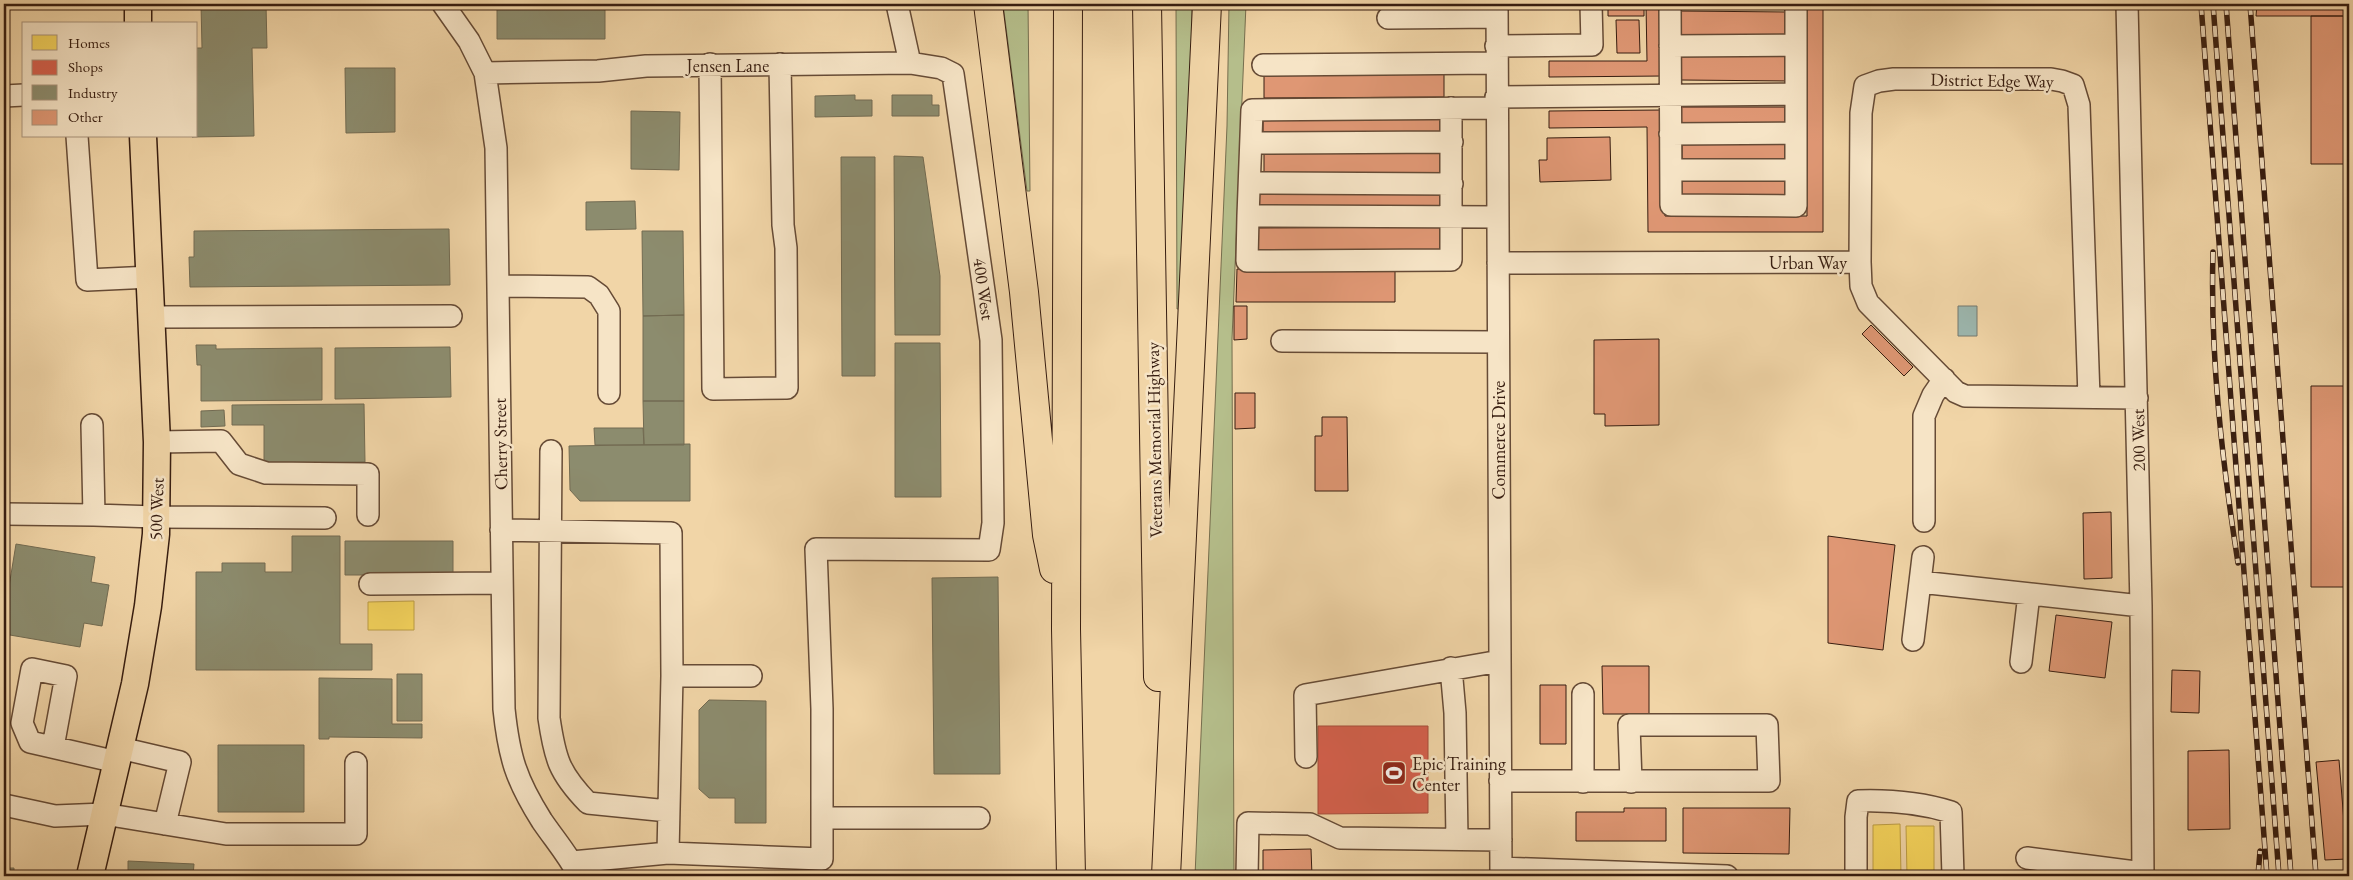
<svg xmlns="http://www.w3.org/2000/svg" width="2353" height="880" viewBox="0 0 2353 880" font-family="'EB Garamond',serif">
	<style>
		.green { fill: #b5be8b; stroke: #766e4e }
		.water { fill: #9cb7af; stroke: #74796f }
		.homes { fill: #f6d55c; stroke: #bd9e45 }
		.shops { fill: #d6604d; stroke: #a64c3b }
		.industry { fill: #8c8c6e; stroke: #726b52 }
		.building { fill: #df9774; stroke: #371d10 }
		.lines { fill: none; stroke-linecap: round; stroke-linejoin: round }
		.minor-casing { stroke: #664b36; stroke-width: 24 }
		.major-casing { stroke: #371d10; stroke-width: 29 }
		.highway-casing { stroke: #371d10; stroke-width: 30 }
		.minor { stroke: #f6e4c6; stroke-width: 21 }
		.major { stroke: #f1d5a7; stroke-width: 26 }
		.highway { stroke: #f1d5a7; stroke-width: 28 }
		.rail-casing { stroke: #371d10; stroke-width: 5.5 }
		.rail { stroke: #f6e4c6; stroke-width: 4; stroke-dasharray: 11; stroke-linecap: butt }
		.labels { text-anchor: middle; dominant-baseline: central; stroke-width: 5; stroke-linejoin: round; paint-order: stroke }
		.street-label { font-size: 18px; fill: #371d10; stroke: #f6e4c6 }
		.poi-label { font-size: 18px; fill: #371d10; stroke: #f6e4c6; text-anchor: start }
	</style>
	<rect width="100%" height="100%" fill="#f1d5a7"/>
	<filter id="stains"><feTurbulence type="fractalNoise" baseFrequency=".004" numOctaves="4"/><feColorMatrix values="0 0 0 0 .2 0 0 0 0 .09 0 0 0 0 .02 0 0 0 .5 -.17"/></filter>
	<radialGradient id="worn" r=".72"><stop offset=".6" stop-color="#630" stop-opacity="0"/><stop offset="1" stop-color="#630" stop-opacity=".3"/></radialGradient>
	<path class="green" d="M1003 4H1028L1030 191H1027Z
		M1176 4H1192V107L1187 308 1177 309Z
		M1229 4H1246L1232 339 1234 876H1195L1227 126Z"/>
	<path class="water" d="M1958 306H1977V336H1958Z"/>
	<path class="homes" d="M414 601V630H368V602Z
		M1900 824 1901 876H1873V825Z
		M1906 826H1934V876H1907Z"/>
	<path class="shops" d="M1318 726H1428V813L1318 814Z"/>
	<path class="industry" d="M201 4H266L267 48H252L254 136 192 137 196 136V48H202Z
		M497 4H605V39H497Z
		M345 68H395V132L346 133Z
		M855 95V100H872V116L815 117V96Z
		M892 95H932V105H939V116H892Z
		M631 111 680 112 679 170 631 169Z
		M894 156 923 157 940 276V335H895Z
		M841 157H875V376H842Z
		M635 201 636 229 586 230V202Z
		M449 229 450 285 190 287 189 257H194V231Z
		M642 231H683L684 315 643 316Z
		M684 315V401H643V316Z
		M895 343H940L941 497H895Z
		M196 345H216V349L322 348V400L201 401V365H197Z
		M450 347 451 397 335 399V348Z
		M643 401H684V445H644Z
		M364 404 365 462 264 464V425H232V405Z
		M224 410 225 426 201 427V411Z
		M594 428H643L644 445H595Z
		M690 444V501H580L570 490 569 446Z
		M292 536H340V644H372V670H196V572H222V563H265V572H292Z
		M345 541H453V575H345Z
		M16 544 95 557 91 582 109 585 102 626 84 623 80 647 4 634V617Z
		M4 552 7 553 4 575Z
		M998 577 1000 774H934L932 578Z
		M397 674H422V721H397Z
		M319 678 392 679V724H422V738L329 737V739H319Z
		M709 700 766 701V823H735V798H709L699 789V710Z
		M218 745H304V812H218Z
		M128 861 194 864 193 876H128Z
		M4 868H14V876H4Z"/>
	<path class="building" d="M1608 4H1644V16H1608Z
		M1646 4H1663V76L1549 77V61H1647Z
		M1806 4H1823V232H1648L1647 127 1549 128V111L1663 110 1665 216H1807Z
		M2257 4H2349V16H2256Z
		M1680 11 1787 12V37L1680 36Z
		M2311 16H2349V164H2311Z
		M1616 20H1639L1640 53H1617Z
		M1681 55 1788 56V81L1681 80Z
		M1444 73V97L1264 98V74Z
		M1681 107H1788V124H1681Z
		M1263 118H1443V134L1263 135Z
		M1610 137 1611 180 1540 182 1539 160H1547V138Z
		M1682 143H1789V160H1682Z
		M1444 150V175H1264V151Z
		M1681 179H1789V196H1681Z
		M1255 191H1443L1444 207 1255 208Z
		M1443 227 1444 252 1255 253V228Z
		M1237 269 1395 270V302H1236Z
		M1234 306H1247V339L1234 340Z
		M1871 325 1913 367 1904 376 1862 334Z
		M1659 339V425L1605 426V414H1594V340Z
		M2311 386H2349V587H2311Z
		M1235 393H1255V428L1235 429Z
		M1322 417H1347L1348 491H1315V436H1322Z
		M2111 512 2112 578 2084 579 2083 513Z
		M1828 536 1895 545 1883 650 1828 643Z
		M2056 615 2112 622 2105 678 2049 671Z
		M1602 666H1649V714H1603Z
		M2172 670 2200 671 2199 713 2171 712Z
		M1540 685H1566V744H1540Z
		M2229 750 2230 829 2188 830V751Z
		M2339 760 2347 859 2325 860 2316 762Z
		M1624 808H1666V841H1576V812H1624Z
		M1683 808H1790L1789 854 1683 853Z
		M1311 849 1312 876H1263V850Z"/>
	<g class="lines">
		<defs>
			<path id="minor" d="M443 4 469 41 485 73 496 148 504 709C509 757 516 780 542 821 555 840 569 856 579 876
				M897 4 910 63
				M1497 4 1501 876
				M1670 4 1671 205 1796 206V4
				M2127 4 2141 606 2143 876
				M1388 18 1496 17
				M1496 46 1592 45 1591 4
				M1670 46 1796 45
				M710 64 713 389 787 388 786 248 783 225 780 64
				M1263 65 1496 63
				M485 73 598 71 646 66 910 63 941 68 953 74 991 340 993 523 989 550 816 549 822 709V859L668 853
				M4 96 24 95
				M1496 97 1796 94
				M1497 108 1252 110 1248 216 1497 217
				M1670 134 1796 133
				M77 136 87 280 151 277
				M1251 143 1452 142
				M1671 170H1796
				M1250 183 1452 184
				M1248 216 1247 261 1451 260V108
				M1498 263 1860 262
				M498 286 588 287 599 295 609 311V393
				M153 317 451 316
				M1282 341 1498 342
				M2089 397 2079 105 2073 85 2062 81 2051 79H1894L1879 81 1865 86 1861 113 1860 262 1861 286 1868 303 1956 392 1965 396 2137 398
				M92 425 94 515 156 517 325 518
				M157 442 221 441 239 464 266 473 368 474V515
				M551 451 549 718C555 759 559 773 588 803L668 811
				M4 514 94 515
				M1924 521V416L1933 395 1944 379
				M501 530 671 533 672 676 668 853 572 862
				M1920 582 1923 557
				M370 584 502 583
				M1913 640 1920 582 2141 606
				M2021 662 2029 594
				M1451 668 1455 713 1457 839
				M672 676H751
				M53 747 66 676 32 669 22 723 30 742 117 762
				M120 748 180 762 165 824
				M1306 757 1305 695 1500 661
				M1500 781H1769L1767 725H1629L1631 782
				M1583 782V694
				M4 805 55 816 104 814 226 834H356V763
				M822 818H979
				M2027 858 2143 873
				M1501 868 1727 876
				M1247 876 1248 823 1310 824 1340 838 1501 840
				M1856 876V817L1858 801C1888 800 1922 803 1951 812L1953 876"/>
			<path id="major" d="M138 4V24
				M90 876 135 684 148 606 156 534 157 442 143 136"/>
			<path id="highway" d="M988 4 1024 292 1047 535 1054 569
				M1068 4 1066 629 1071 876
				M1147 4 1158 677
				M1166 876 1207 4"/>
		</defs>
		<use href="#minor" class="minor-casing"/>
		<use href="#major" class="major-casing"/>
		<use href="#highway" class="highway-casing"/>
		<use href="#minor" class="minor"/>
		<use href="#major" class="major"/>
		<use href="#highway" class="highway"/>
		<defs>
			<path id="rail" d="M2201 4 2267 876
				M2213 4 2279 876
				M2226 4 2291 876
				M2250 4 2316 876
				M2213 252C2210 356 2222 460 2238 563
				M2258 876 2260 851"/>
		</defs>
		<use href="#rail" class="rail-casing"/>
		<use href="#rail" class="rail"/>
	</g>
	<defs>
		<symbol id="stadium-square" viewBox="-11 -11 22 22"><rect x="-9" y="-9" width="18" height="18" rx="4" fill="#8f2418" stroke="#f6e4c6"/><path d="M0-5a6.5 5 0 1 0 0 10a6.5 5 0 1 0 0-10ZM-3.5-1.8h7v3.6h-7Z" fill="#fff"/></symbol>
	</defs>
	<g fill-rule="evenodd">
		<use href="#stadium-square" x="1380" y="759" width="28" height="28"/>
	</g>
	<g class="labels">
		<g class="street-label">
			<text x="728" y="65">Jensen Lane</text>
			<text transform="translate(1992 80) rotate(1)">District Edge Way</text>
			<text x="1808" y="262">Urban Way</text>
			<text transform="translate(984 289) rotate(82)">400 West</text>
			<text transform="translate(1154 440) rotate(-91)">Veterans Memorial Highway</text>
			<text transform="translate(1498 440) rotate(-90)">Commerce Drive</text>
			<text transform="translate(2138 440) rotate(-91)">200 West</text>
			<text transform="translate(500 444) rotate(-91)">Cherry Street</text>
			<text transform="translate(156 509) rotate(-88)">500 West</text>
		</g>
		<g class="poi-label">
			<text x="1412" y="763">Epic Training<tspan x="1412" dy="21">Center</tspan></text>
		</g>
	</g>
	<rect width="2353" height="880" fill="none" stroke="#f1d5a7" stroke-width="20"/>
	<rect x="5" y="5" width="2343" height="870" fill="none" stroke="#371d10" stroke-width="2.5"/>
	<rect x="10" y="10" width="2333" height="860" fill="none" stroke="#371d10"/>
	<rect x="22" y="22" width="175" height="115" fill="#f6e4c6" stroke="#aa947d"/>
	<rect x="32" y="35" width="25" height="15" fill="#f6d55c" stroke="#aa947d"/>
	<text x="68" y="48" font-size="15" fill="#371d10">Homes</text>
	<rect x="32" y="60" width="25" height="15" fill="#d6604d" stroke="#aa947d"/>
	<text x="68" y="72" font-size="15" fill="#371d10">Shops</text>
	<rect x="32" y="85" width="25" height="15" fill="#8c8c6e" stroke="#aa947d"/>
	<text x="68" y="98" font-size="15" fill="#371d10">Industry</text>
	<rect x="32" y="110" width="25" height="15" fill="#df9774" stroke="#aa947d"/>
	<text x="68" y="122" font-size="15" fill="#371d10">Other</text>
	<rect width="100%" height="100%" filter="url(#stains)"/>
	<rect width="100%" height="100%" fill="url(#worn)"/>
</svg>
